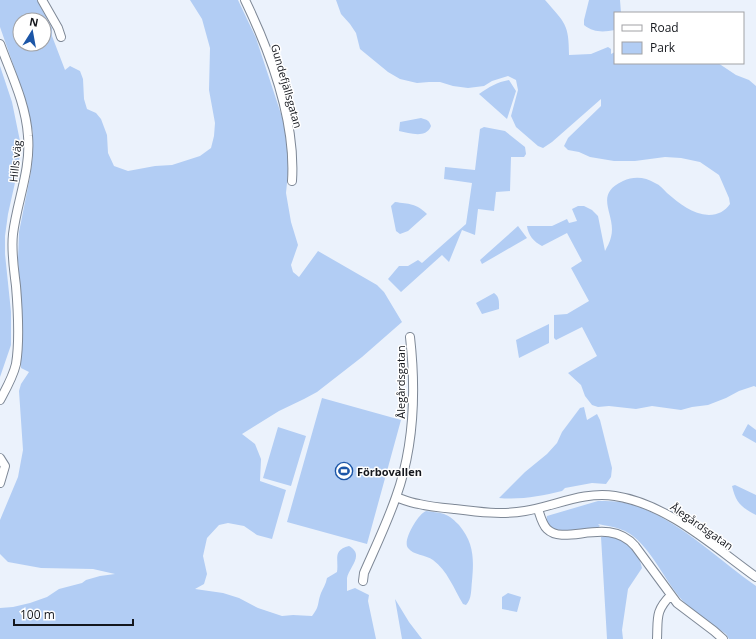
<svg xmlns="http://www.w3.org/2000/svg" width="756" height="639" viewBox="0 0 756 639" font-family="'Open Sans',sans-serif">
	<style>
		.green { fill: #b2cdf4; fill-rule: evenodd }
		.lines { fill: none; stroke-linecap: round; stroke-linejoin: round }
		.minor-casing { stroke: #7e8896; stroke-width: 10 }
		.minor { stroke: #fff; stroke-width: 8 }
		.labels { text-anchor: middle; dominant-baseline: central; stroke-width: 3; stroke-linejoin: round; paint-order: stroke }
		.street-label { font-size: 11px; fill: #14171d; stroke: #fff }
		.poi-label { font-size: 11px; font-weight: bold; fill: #14171d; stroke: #fff; text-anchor: start }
	</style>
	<rect width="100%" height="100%" fill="#ebf2fc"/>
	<path class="green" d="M0 0H37L52 28V36L65 70 70 66 80 71 83 79 84 99 87 109 96 113 101 119 107 135 108 153 114 166 128 171 155 166 172 165 200 156 211 148 214 136 215 123 209 90 210 48 202 19 190 0H238L256 38 282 117 290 153 286 193 291 222 298 245 291 265 293 272 299 277 318 251 377 285 384 292 402 322 362 357 317 392 304 399 279 411 242 434 255 444 261 459 260 481 286 490 272 539 257 535 244 526 228 523 219 525 207 538 203 556 207 574 204 584 195 589 223 593 239 598 258 608 282 616 293 615 312 616C320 606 317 604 321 593 323 588 326 584 327 578L337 572C339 560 332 550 349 546 365 555 349 567 347 578 347 582 347 587 347 591L355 588 369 595 368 601 376 639H0V608L13 607 30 603 47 597 59 589 82 583 86 580 100 576 115 574 93 569 41 568 8 562 0 554V520L18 477 23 450 19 391 21 384 29 372 21 368V302L18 260 19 232 30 177 33 154V133L27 104 0 27ZM20 20H44V44H20Z
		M336 0H545C565 23 569 24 569 55L591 54 608 47 611 49V54L615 52V63H718L736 75 749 80 756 86V387L754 386 739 391 726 398 708 405 692 407 681 410 652 406 636 409 609 406 598 407 592 405 585 396 581 385 568 373 597 356 582 327 556 340 554 338V315L567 314 589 301 571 268 582 261 567 233 542 246C534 242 528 235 527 226H552L567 219 569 223 577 221 572 209 578 206H584L592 210 598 216 605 251C607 247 610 242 611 237 617 215 592 195 623 181 634 176 645 177 655 183 660 185 663 189 667 193 680 204 692 214 709 215 718 215 725 211 730 204L729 198 719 175 700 162 681 158 665 157 635 161H614L590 157 579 152 568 150 564 146 568 138 601 106V99L552 142 543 148 538 146 516 127 511 116 518 90 516 80 508 76 492 81 484 86 468 88 453 86 440 82H429L417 83 400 79 388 72 360 49 356 33 350 24 341 14Z
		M589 0H620L621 13H615V30C604 32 594 33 584 25V20Z
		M0 66 12 102 21 146 18 169 8 214 5 236V254L11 312V345L0 377Z
		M509 80 516 91 507 119 479 94C489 87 497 82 509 80Z
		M421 118C427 120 429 120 431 126 426 139 410 133 399 131L400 122Z
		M484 127 505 131 525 147 526 154 524 157H511L510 191 496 192 494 211 478 209 475 235 462 230 449 262 442 255 401 292 388 279 399 266H408L418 260 422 263 466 224 472 183 444 179 445 167 475 170 480 129Z
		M395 202C409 204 416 203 427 214L408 231 400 234 396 231 391 206Z
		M518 226 527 238 482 264 480 260Z
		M494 293C500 297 499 303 499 309L482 314 476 303Z
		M549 324V343L519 358 516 340Z
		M322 398 401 420 367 544 287 522Z
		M584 407 587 420 597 414 600 420 612 468 611 477 606 484 592 483 565 488 562 491C541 496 521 500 499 498L525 472 547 454 557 443 562 432 580 408Z
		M748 424 756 430V443L742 435Z
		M278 427 306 436 291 486 263 478Z
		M735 485 756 495V515C741 507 736 503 732 486Z
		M598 501C607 501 616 501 625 503 672 513 717 559 756 586V639H729L726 634C711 623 694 613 682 600 664 580 649 543 625 531 616 527 608 526 598 524L600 526 597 528C586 529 542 538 547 516Z
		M426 511C432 512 438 512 444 514 450 516 455 521 459 525 474 543 474 559 472 581 471 589 472 599 466 605L463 604C454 589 447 570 433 560 426 555 413 555 408 548 402 541 418 514 426 511Z
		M610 535C626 538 639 552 642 568L628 589 622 630 623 639H607L601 537Z
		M508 593 521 597 517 612 502 609V597Z
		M395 599 409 622 422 639H402Z"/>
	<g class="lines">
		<defs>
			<path id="minor" d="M42 0 58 28 61 37
				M245 0C271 54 296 120 292 181
				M0 44C11 74 26 104 28 136 31 170 17 201 13 234 11 252 14 269 16 286 18 310 20 340 16 364 13 377 6 389 0 400
				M0 458 5 466 0 483
				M396 497C404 500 411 503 419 504 431 507 444 508 455 509 478 512 503 515 525 511 555 506 584 491 615 496 668 504 714 547 756 577
				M538 509C540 515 542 524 547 529 565 547 608 515 635 546L677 603 714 631 723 639
				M363 581 364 573C375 548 387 523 396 497 414 447 416 390 410 337
				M657 639C658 618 655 611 671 595"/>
		</defs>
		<use href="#minor" class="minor-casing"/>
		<use href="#minor" class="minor"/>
	</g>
	<defs>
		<symbol id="stadium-ring" viewBox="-11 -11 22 22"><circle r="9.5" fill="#fff" stroke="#1c56a7" stroke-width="1.5"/><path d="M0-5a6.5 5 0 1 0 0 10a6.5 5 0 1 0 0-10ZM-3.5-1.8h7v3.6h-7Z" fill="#1c56a7"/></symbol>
	</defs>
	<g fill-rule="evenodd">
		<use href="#stadium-ring" x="334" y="461" width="20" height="20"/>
	</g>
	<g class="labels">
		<g class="street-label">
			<text transform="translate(287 86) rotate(74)">Gundefjällsgatan</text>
			<text transform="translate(15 161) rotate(-84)">Hills väg</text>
			<text transform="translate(400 382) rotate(-90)">Ålegårdsgatan</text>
			<text transform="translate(702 526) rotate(35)">Ålegårdsgatan</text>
		</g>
		<g class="poi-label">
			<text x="357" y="471">Förbovallen</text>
		</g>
	</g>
	<rect x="614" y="12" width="130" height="52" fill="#ffffff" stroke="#a1a2a5"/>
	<rect x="622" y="25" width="20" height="6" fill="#ffffff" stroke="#a1a2a5"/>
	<text x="650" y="32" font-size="12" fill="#14171d">Road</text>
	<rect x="622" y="42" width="20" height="12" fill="#b2cdf4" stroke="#a1a2a5"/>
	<text x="650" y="52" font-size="12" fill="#14171d">Park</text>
	<g transform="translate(32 32) rotate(11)"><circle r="19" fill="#ffffff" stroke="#a1a2a5"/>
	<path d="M0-3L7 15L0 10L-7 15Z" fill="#1c56a7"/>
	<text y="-6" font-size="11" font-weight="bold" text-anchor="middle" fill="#14171d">N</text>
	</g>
	<path d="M14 619v6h119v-6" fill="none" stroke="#14171d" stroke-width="2"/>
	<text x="20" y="619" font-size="12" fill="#14171d" stroke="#ffffff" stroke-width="3" paint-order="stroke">100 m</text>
</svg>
